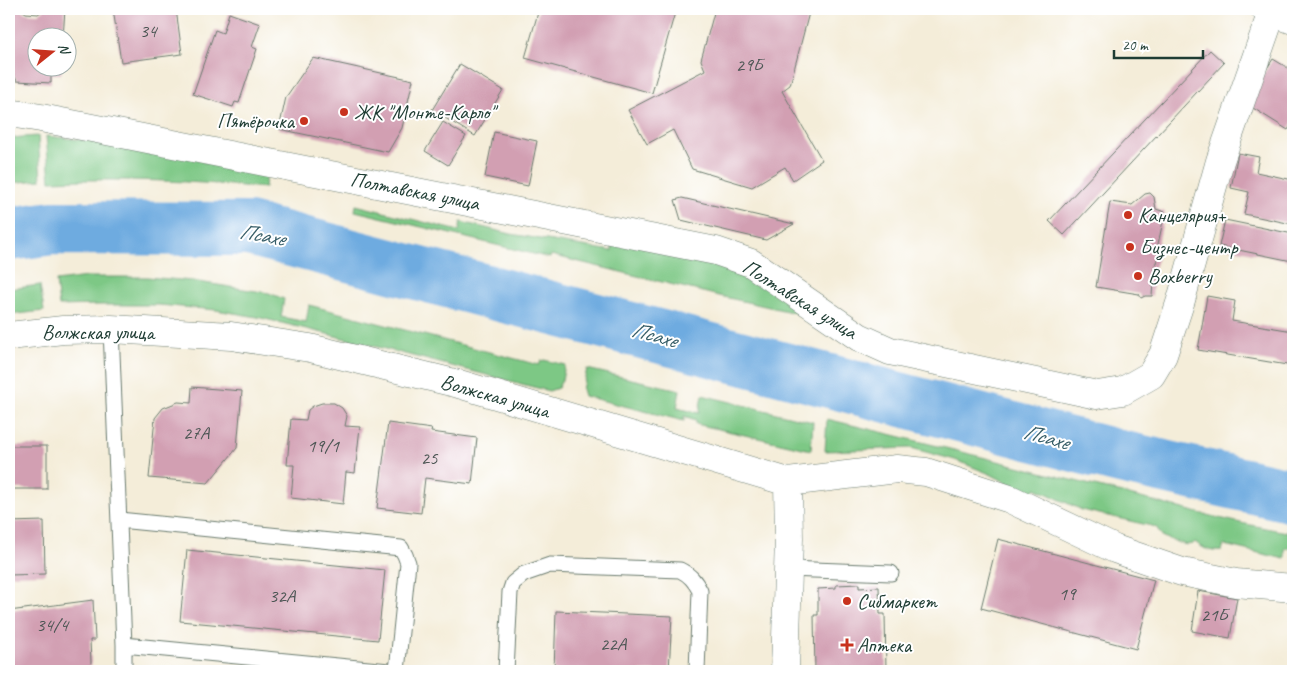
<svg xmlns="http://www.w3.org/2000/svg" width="1302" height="680" viewBox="0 0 1302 680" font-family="Caveat,sans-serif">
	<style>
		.green { fill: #7dc885; stroke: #4e825c }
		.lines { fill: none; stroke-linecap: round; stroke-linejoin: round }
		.river { stroke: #6eabe0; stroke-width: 54 }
		.building { fill: #d29fb2 }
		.lane-casing { stroke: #6a7b6e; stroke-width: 17 }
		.street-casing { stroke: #6a7b6e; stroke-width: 29 }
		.secondary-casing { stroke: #6a7b6e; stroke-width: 29 }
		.lane { stroke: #fff; stroke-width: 15 }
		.street { stroke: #fff; stroke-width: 28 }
		.secondary { stroke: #fff; stroke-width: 28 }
		.poi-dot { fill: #c8321e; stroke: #fff; stroke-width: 2 }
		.labels { text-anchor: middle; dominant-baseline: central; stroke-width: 4; stroke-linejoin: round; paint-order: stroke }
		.number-label { font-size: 19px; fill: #4c5654 }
		.poi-label { font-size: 21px; fill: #1f3d34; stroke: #fff; text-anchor: start }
		.street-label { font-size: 21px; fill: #1f3d34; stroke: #fff }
		.water-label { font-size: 22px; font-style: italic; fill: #375e68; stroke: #fff }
	</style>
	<rect width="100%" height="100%" fill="#fff"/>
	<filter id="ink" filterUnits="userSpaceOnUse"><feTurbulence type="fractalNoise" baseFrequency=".02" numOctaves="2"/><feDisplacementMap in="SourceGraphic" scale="10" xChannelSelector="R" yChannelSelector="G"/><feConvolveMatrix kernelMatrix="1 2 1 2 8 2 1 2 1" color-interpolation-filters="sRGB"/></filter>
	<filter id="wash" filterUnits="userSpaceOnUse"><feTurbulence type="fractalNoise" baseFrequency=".0096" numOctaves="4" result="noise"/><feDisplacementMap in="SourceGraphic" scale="20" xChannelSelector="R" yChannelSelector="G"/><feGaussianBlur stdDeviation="1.12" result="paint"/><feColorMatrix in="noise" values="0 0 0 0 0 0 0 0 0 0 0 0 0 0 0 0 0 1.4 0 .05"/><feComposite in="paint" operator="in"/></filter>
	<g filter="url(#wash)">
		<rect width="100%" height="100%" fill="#f4edd9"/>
		<path class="green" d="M38 136 41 180 9 183V138Z
			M46 136 122 144 267 168 265 188C193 181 122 178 50 181Z
			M356 205 459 231 461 222 511 234 612 251 613 239 738 270 823 319 715 295 551 255 550 258 355 211Z
			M87 277H147L192 281 269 293 284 299 281 317 306 322 309 305 539 365 541 361 544 360 565 365 562 380 558 388 549 391 323 333 257 317 216 310 159 305H99L59 306 56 281Z
			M40 285 44 311 9 315V289Z
			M587 369 680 390 677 408 699 413 702 395 813 422 811 450 696 424V420L684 416V421L584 396 582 389Z
			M827 419C915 440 1003 462 1091 485 1158 502 1225 522 1293 533V549L1285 548V559L1224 545 1222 551C1210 552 1204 549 1195 542L1193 544 1186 545 1163 537 1156 527 1082 510 1035 488 1033 496 990 474 955 460 911 448 825 451Z"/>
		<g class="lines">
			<path class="river" d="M9 234 53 228 249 229 1120 457 1293 496"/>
		</g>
		<g id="blocks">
			<path class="building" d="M9 9H20L26 13 38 14 45 9H65L63 38H38V68H62L61 74H51V83L17 81 12 71 9 70Z
				M113 9H176L182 54 121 62Z
				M539 9H676L652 93 525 58Z
				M715 9H810L790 85 782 91 822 160 793 180 785 167 752 187 692 169 673 130 647 144 628 110 705 70 701 60Z
				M229 13 260 24 252 47 257 49 239 103 235 102 233 107 193 94 215 30 223 33Z
				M1210 50 1224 63 1064 235 1049 221Z
				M313 58 413 80 402 128 388 152 279 129 286 97Z
				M1273 59 1293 71V122L1288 130 1245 103Z
				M460 64 503 90 475 136 432 110Z
				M443 122 466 136 448 165 425 151Z
				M494 132 537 141 528 186 485 177Z
				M1238 153 1259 157 1256 172 1293 180 1292 224 1244 214 1249 192 1231 188Z
				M1150 193 1154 197 1156 209 1165 212 1158 244V257L1154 268 1152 296H1145L1141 298 1139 294 1096 287 1110 202 1132 205 1145 194Z
				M682 198 794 224 766 240 681 220 675 200Z
				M1225 220 1293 234 1292 261 1219 246Z
				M1207 296 1235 301 1232 321 1293 331V366L1198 350Z
				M192 387 242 391 237 448 208 483 149 478 155 418 163 408 178 402 191 403Z
				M322 403H334L342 408 347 416 345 426 360 427 355 473 346 472 343 504 291 498 294 465H287L291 419 306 420 308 410 313 406Z
				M388 423 432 429 431 432 477 438 472 484 425 478 421 513 377 508Z
				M9 446H47V489H9Z
				M44 521 45 574 9 575V522Z
				M998 539 1154 580 1136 649 981 608Z
				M187 550 385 570 378 640 180 621Z
				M859 584V588L879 587 880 614H885L886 671H815L814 615H818V589L836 588V585Z
				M1198 591 1237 598 1230 638 1192 631Z
				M93 600 95 640H90L91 662 89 671H9V611Z
				M556 611 672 616 669 671H554Z"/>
		</g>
	</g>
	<g filter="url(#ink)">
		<use href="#blocks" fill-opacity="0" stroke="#6a7b6e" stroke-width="1"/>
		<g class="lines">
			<defs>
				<path id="lane" d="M111 329 124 645V671
					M119 520 401 548 405 555 408 563 397 671
					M788 569 891 573
					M124 645 389 671
					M506 671 510 592 513 583 524 574 550 565 680 570C690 575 695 581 700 591L697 671"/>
				<path id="street" d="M9 113 41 118 716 251 751 263 859 337 890 351 1097 395 1123 391 1151 375 1163 355 1181 300 1220 161 1272 12
					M9 336 63 330 111 329 231 336 310 348 459 384 788 482 789 538 785 671
					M788 482 897 469 926 472 1010 499 1115 549 1182 572 1236 583 1293 588"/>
				<path id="secondary" d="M1265 9 1293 20"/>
			</defs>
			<use href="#lane" class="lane-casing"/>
			<use href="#street" class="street-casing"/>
			<use href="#secondary" class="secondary-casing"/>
			<use href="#lane" class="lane"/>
			<use href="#street" class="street"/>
			<use href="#secondary" class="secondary"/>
		</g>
	</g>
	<g class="poi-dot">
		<circle cx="344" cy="112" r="5"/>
		<circle cx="304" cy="121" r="5"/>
		<circle cx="1128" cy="215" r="5"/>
		<circle cx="1130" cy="247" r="5"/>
		<circle cx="1138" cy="276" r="5"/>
		<circle cx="847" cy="601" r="5"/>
		<path d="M844.5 637.5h5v5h5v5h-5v5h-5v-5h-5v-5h5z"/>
	</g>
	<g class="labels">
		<g class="number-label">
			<text x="148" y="31">34</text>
			<text x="749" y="65">29Б</text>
			<text x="196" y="433">27А</text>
			<text x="323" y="446">19/1</text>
			<text x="429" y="458">25</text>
			<text x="1067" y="594">19</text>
			<text x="282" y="596">32А</text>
			<text x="1214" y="615">21Б</text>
			<text x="52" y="625">34/4</text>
			<text x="613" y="644">22А</text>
		</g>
		<g class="poi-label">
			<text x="354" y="112">ЖК "Монте-Карло"</text>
			<text x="294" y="121" text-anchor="end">Пятёрочка</text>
			<text x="1138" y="215">Канцелярия+</text>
			<text x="1140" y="247">Бизнес-центр</text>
			<text x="1148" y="276">Boxberry</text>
			<text x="857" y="601">Сибмаркет</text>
			<text x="857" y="645">Аптека</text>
		</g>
		<g class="street-label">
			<text transform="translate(415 191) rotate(11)">Полтавская улица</text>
			<text transform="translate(800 299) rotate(32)">Полтавская улица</text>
			<text x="98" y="332">Волжская улица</text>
			<text transform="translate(495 396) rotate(16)">Волжская улица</text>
		</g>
		<g class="water-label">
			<text transform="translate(262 235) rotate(10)">Псахе</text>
			<text transform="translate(654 335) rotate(15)">Псахе</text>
			<text transform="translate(1046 437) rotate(15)">Псахе</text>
		</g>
	</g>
	<rect width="1302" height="680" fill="none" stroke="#fff" stroke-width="30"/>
	<g transform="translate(52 52) rotate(73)"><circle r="24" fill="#ffffff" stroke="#a5b1ae"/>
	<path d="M0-4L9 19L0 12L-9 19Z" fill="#c8321e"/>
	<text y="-8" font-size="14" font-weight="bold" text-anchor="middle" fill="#1f3d34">N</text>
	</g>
	<path d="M1114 50v8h89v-8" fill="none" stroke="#1f3d34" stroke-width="2.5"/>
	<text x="1122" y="50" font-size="15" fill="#1f3d34" stroke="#ffffff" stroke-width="4" paint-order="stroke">20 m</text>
</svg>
